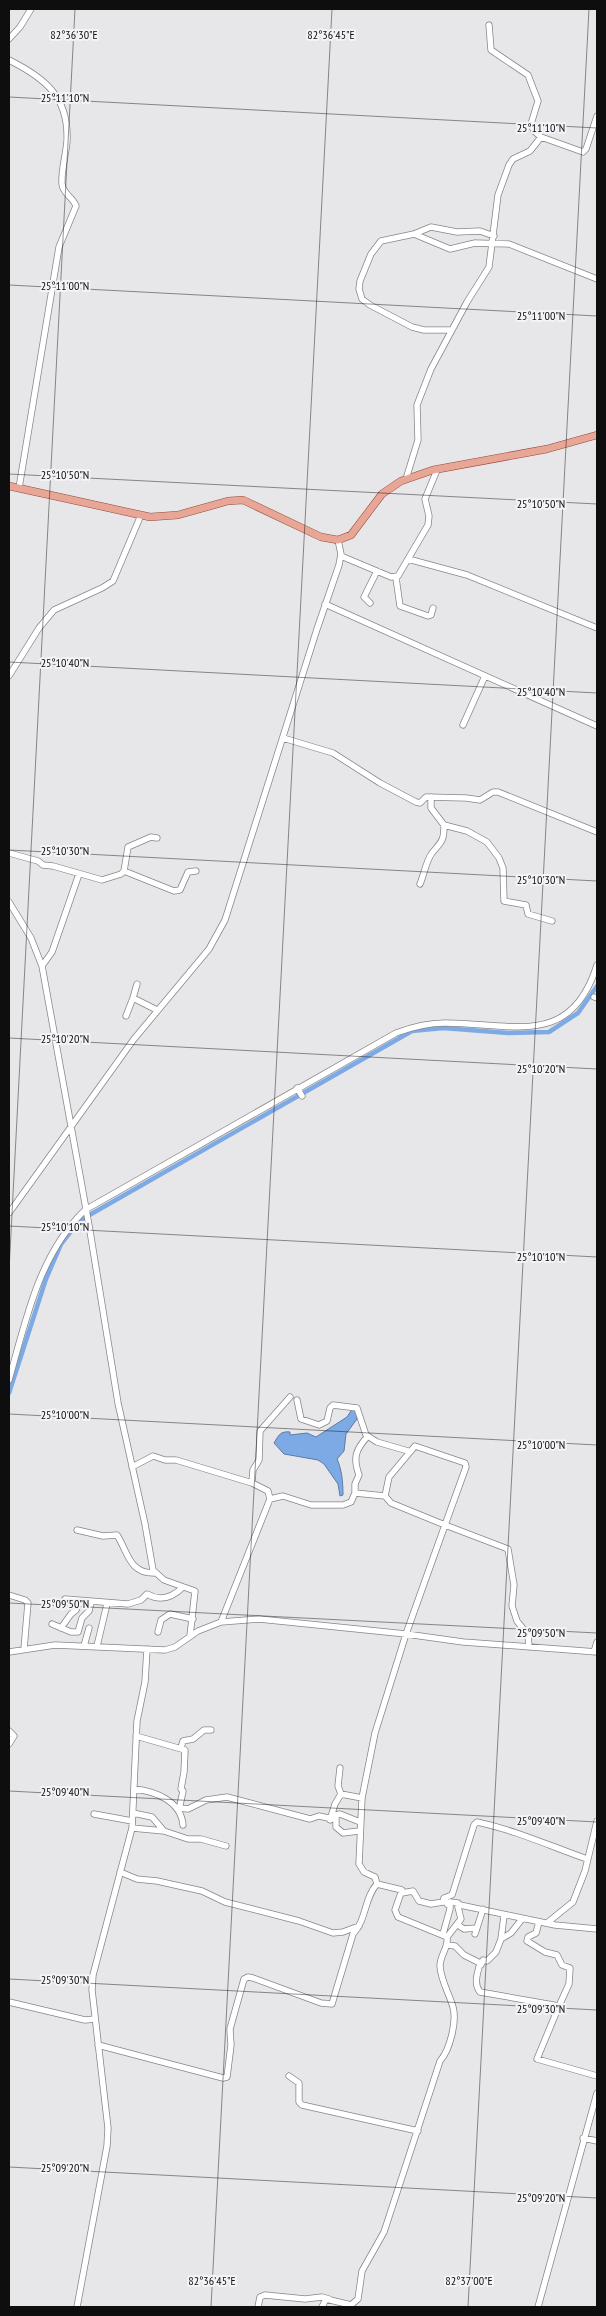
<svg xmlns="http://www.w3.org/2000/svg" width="606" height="2316" viewBox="0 0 606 2316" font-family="'PT Sans Narrow',sans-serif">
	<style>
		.water { fill: #7daae5; stroke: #5c7ba5 }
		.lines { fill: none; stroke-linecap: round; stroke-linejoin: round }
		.canal { stroke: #7daae5; stroke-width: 4.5 }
		.minor-casing { stroke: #868689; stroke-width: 7 }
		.major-casing { stroke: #924a39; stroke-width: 8 }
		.minor { stroke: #fff; stroke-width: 5.5 }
		.major { stroke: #e8a696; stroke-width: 7 }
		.ticks { fill: none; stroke: #0e0e0f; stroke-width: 1; stroke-opacity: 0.45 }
		.ticks-label { font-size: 12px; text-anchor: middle; fill: #0e0e0f; stroke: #f4f4f8; stroke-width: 4; stroke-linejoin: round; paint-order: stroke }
	</style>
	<rect width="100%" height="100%" fill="#e7e7ea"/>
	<path class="water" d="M353 1408 357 1409V1419L346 1434 344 1451 337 1459C342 1470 343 1483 343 1495L340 1496 338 1484 324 1464 318 1460 284 1454 274 1443C279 1435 280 1431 290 1432V1435L307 1433 316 1437 347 1417Z"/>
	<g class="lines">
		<path class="canal" d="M9 1393 46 1279 61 1244 79 1221 412 1031 443 1028 508 1033 549 1032 578 1013 597 986"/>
		<defs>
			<path id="minor" d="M489 25 491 50 528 75 538 101 531 124 534 131 541 137
				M9 39 20 27 31 9
				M9 60C45 78 69 97 67 141 66 155 61 170 62 184 63 194 73 197 76 206L59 247 19 488
				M414 234 450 249 475 243 509 244 597 279
				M451 330H424L412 327 370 305 362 299 359 289 360 281 371 254 381 241 414 234 431 227 457 232 480 231 494 236
				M406 479 418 440 417 405 431 369 467 302 489 267 498 195 509 165 513 159 530 151 541 137 583 152 586 149 597 116
				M341 556 391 577 398 576 428 525 429 516 425 499 437 470
				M408 559 467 575 597 628
				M396 578 400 606 428 616 431 615 433 608
				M370 603 364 597 377 571
				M325 604 597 726
				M9 676 39 628 54 610 102 588 113 581 141 515
				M463 725 485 676
				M283 738 333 753 380 783 416 802 420 803 426 797 466 798 480 800 493 792H498L597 832
				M431 797V808L444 825 467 831 487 842 499 858 503 868 504 901 526 905 528 914 552 921
				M9 853 38 861 43 865 53 866 102 880 121 874 124 871 128 847 151 837 157 838
				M124 871 174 891 180 890 188 872 196 871
				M420 884C424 875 426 861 432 853 442 841 444 841 444 825
				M9 902 31 938 42 966 90 1231 118 1403 145 1524 153 1570 164 1580 195 1591 190 1636
				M42 966 52 952 79 874
				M594 997 597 998
				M133 998 137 984
				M126 1016 133 998 157 1010
				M297 1088 302 1096
				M9 1213 134 1039 209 949 225 920 317 629 339 565 341 554 338 540
				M9 1380C26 1320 39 1254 85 1210L396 1033C412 1027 428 1023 445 1023 512 1023 571 1049 597 965
				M297 1400 301 1419 319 1425 327 1421 330 1408 333 1405 357 1408 366 1435 377 1442 408 1451
				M132 1467 153 1456 165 1460H176L252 1483 268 1491 270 1499 221 1622
				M252 1483 253 1470 259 1460 260 1431 290 1397
				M355 1493V1484L359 1475C353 1458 355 1450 368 1436
				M385 1496 389 1477 415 1446 465 1463 466 1467 445 1525 508 1549 514 1585 512 1606 517 1621 528 1635 529 1647
				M77 1530 103 1536 117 1535C128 1552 129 1574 155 1573
				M9 1595 25 1600 28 1603 24 1649
				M65 1599 128 1604 141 1600 147 1594C161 1602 173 1597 183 1587
				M52 1624 71 1632H78L82 1618 89 1611 91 1602
				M61 1628 71 1614 76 1610
				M158 1632 161 1620 170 1614 193 1619
				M84 1646 89 1628
				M97 1646 107 1604
				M9 1652 55 1645 165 1650 175 1647 198 1631 221 1622 259 1619 406 1634 463 1642 597 1652
				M594 1652 597 1642
				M9 1731 14 1736 9 1744
				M136 1736 185 1750 184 1772 181 1789 183 1791 179 1810
				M181 1748 183 1741 193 1739 204 1730H211
				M340 1768 338 1786 341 1794
				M134 1789C155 1791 181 1801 183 1825
				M179 1808 188 1809 206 1800 227 1797 310 1819 319 1816 333 1819 336 1815 340 1814 360 1822
				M133 1813 152 1817 164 1831
				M94 1814 132 1821
				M336 1815V1827L343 1833 359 1831
				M330 1820 335 1804 341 1794 362 1798
				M132 1828 164 1831 188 1839H201L226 1846
				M120 1872 137 1879 157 1881 202 1891 225 1902 299 1921 333 1933 343 1932 359 1926
				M402 1893 413 1891 419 1901 431 1904 443 1902 444 1898 447 1904 449 1905 450 1902V1909L443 1934
				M444 1898 452 1895 453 1892 474 1825 477 1822C515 1830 550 1846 587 1859
				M450 1902 458 1903V1907L460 1905 555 1925 597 1929
				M539 1922 536 1933 528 1937 527 1941 545 1952 557 1955 562 1965 570 1968 569 1984 559 2006
				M547 1923 573 1902 585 1871 597 1821
				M458 1925 464 1929 477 1928
				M475 1934 483 1909
				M447 1937 461 1919 458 1907
				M501 1939 504 1916
				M447 1945 455 1946 464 1955 480 1963C478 1972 473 1983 480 1992L559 2006 537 2059 597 2076
				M481 1965 483 1960 487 1961 496 1952 501 1939 511 1933 522 1919
				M9 2002 85 2020 95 2019
				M98 2045 223 2078 227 2077 231 2045 230 2029 244 1979 248 1977 253 1978 321 2003 332 2004 353 1934C367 1919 364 1898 377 1884L375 1877 364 1872 359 1864 362 1798 375 1733 406 1634 445 1525 391 1503 385 1496 355 1493 351 1502 343 1505H311L283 1496 270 1499
				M289 2076 299 2083V2102L302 2105 418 2131
				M583 2138 597 2141
				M77 2307 107 2146 108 2128 92 1990 93 1975 132 1828 137 1721 145 1682 147 1649
				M258 2307 260 2297 265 2295 305 2299 322 2297 329 2299
				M322 2307 326 2299 351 2305 358 2299 362 2271 384 2232 440 2061C450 2050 457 2021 453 2007 449 1993 441 1981 440 1966 440 1955 449 1947 447 1937L398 1917 395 1910 402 1890 377 1884
				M538 2307 597 2093"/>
			<path id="major" d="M9 486 150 517 178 515 228 501 243 500 321 537 338 540 351 535 382 494 401 481 433 470 547 449 597 435"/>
		</defs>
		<use href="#minor" class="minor-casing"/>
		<use href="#major" class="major-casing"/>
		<use href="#minor" class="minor"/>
		<use href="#major" class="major"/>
	</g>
	<path class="ticks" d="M9 97 597 128M9 285 597 316M9 474 597 504M9 662 597 693M9 850 597 881M9 1038 597 1069M9 1226 597 1257M9 1271 75 9M9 1414 597 1445M9 1603 597 1633M9 1791 597 1822M9 1979 597 2010M9 2167 597 2198M211 2307 332 9M468 2307 589 9"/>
	<g class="ticks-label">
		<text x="74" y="39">82°36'30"E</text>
		<text x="331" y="39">82°36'45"E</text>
		<text x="65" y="102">25°11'10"N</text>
		<text x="541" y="132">25°11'10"N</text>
		<text x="65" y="290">25°11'00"N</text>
		<text x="541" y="320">25°11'00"N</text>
		<text x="65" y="479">25°10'50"N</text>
		<text x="541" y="508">25°10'50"N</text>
		<text x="65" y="667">25°10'40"N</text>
		<text x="541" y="696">25°10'40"N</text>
		<text x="65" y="855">25°10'30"N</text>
		<text x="541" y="884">25°10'30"N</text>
		<text x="65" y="1043">25°10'20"N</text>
		<text x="541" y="1073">25°10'20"N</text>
		<text x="65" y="1231">25°10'10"N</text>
		<text x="541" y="1261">25°10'10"N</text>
		<text x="65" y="1419">25°10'00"N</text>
		<text x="541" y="1449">25°10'00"N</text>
		<text x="65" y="1608">25°09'50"N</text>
		<text x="541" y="1637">25°09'50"N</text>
		<text x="65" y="1796">25°09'40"N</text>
		<text x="541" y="1825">25°09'40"N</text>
		<text x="65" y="1984">25°09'30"N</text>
		<text x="541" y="2013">25°09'30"N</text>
		<text x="65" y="2172">25°09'20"N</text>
		<text x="541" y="2202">25°09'20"N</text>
		<text x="212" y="2285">82°36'45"E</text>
		<text x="469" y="2285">82°37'00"E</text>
	</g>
	<rect width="606" height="2316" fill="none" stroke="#0e0e0f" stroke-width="20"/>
</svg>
